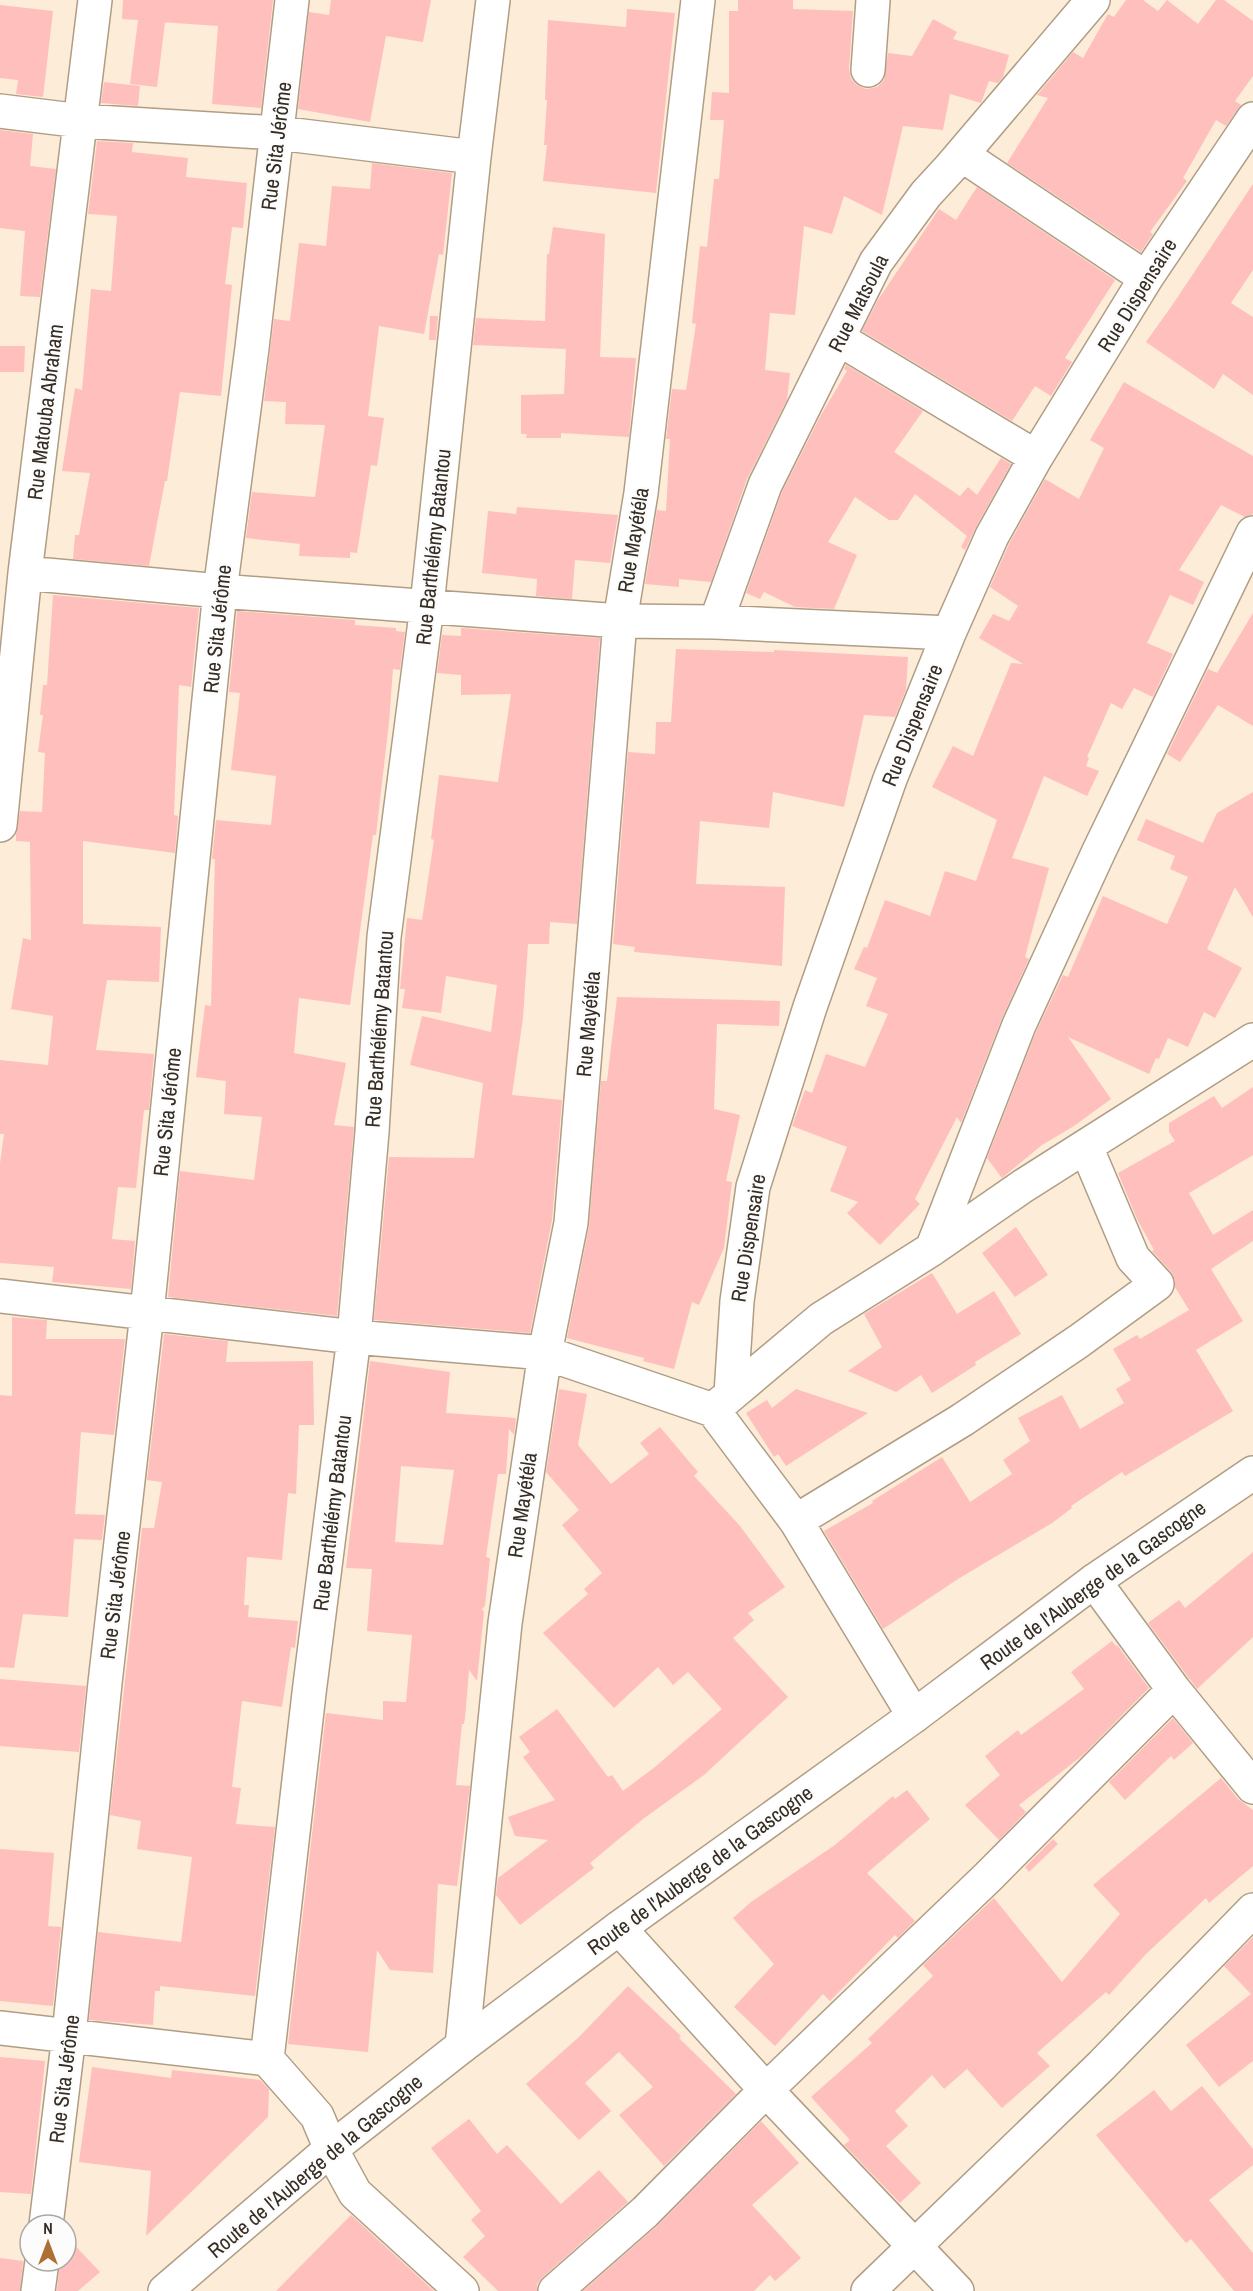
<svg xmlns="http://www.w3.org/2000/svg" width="1253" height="2291" viewBox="0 0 1253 2291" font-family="'Archivo Narrow',sans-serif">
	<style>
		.building { fill: #ffbfbd; fill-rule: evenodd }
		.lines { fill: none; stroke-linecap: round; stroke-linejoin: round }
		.minor-casing { stroke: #b09d85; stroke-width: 36 }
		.tertiary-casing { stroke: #b09d85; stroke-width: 36 }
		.minor { stroke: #fff; stroke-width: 33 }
		.tertiary { stroke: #fff; stroke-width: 33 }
		.labels { text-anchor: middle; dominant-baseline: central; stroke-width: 5; stroke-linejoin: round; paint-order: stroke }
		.street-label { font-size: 21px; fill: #352d23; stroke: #fcfcfc }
	</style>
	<rect width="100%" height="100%" fill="#fdecd7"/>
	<path class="building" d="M123 0H273L261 108 212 104 218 26 161 22H165L157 87 130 84 138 20 122 19Z
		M331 0H431L423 42 386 36 370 122 298 109 309 12 329 15Z
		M738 0H793V9L853 11 849 69 851 79 857 85 866 89 877 87 884 80 888 53 912 56 933 19 957 32 953 39 1009 55 1003 77 998 83 989 81 981 103 950 94 943 130 903 126 882 215 844 196 832 234 804 226 795 315 770 313 765 370 790 373 787 400 747 479 711 582 679 579V587L645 584 657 510 666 511 670 439H666L672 389 686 390 696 324 692 323 700 246 707 247 714 179H719L724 120H710L712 92 729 93V11H738Z
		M1126 0H1143L1158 11 1167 0 1198 24 1216 0H1224L1253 21V76L1235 101 1241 105 1226 126 1216 120 1183 178 1187 181 1150 232 1153 234 1141 252 1007 163 1048 98 1037 95 1073 52 1083 58 1108 14 1114 17Z
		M0 5 53 11 43 97 16 94 18 80 0 78Z
		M627 9 675 13 656 193 543 181 547 145H544L547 100H545L548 20 626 27Z
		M104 82 140 86 138 106 101 103Z
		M0 130 33 134 30 166 56 169 40 297 20 296 25 231 0 228Z
		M97 141 133 143 132 152 188 158 186 177 247 183 243 228 232 227 225 284 232 285 221 396 180 392 167 481H165L149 566 73 559 75 535H79L90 473 62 471 75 388 82 390 91 289 111 291 117 216 88 214Z
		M372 163 452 173 443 255 439 254 424 334 379 326 368 416 384 418 377 466 371 465 357 553 350 552V558L299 556 300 544 246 538 252 492 315 497 325 425 285 424 286 402 264 401 274 319 290 321 299 243 326 246 332 186 370 189Z
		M1253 184V270L1231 303 1253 317V395L1223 374 1214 389 1146 342 1173 304Z
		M977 187 1115 280 1065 358 1072 362 1051 396 1035 386 1012 421 862 331 878 300 939 209 956 220Z
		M553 227 605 234 600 357 636 358 629 437 561 433V438H526L527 434H521V395L564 394 566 349 473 345 476 318 545 321 547 254H549Z
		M430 316H438L436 340H429Z
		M0 346H25L24 372H0Z
		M846 365 923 411 894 452 960 496 968 487 977 495 1001 458 1011 464 976 527 965 550 961 547 967 536 915 494 898 520H889L855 497 828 542 857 555 834 609 795 607 764 592 760 599 746 593 782 492 821 415 847 371 844 369Z
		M1124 382 1253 456V514L1245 517 1221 505 1179 570 1204 582 1193 605 1170 595 1147 643 1173 654 1153 697 1134 688 1122 709 1111 703 1087 757 1089 758 1086 766 1099 771 1087 796 1044 776 1012 858 1049 868 1025 957 1029 959 1002 1018 961 1123 957 1117 915 1199 920 1204 880 1245 847 1213 858 1202 830 1191 847 1147 792 1126 805 1090 812 1093 826 1054 865 1067 888 1014 866 1006 877 978 854 969 864 947 867 948 885 900 930 916 945 871 976 881 997 820 932 787 953 746 973 756 1011 663 1023 664 979 638 993 614 1009 621 1018 606 990 587 1009 544 1045 479 1079 499 1104 448 1090 440Z
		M517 507 618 515 610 563 575 560 572 599 536 596 537 579 482 573 488 511 516 514Z
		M53 595 199 608 191 687 179 685 174 815 178 816 175 853 83 841V924L161 927 159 982 107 980 96 1050 154 1054 149 1110H144L136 1188 118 1187 112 1239 135 1241 131 1289 52 1282 54 1267 0 1263V1163L4 1134H0V1060L48 1065 53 1016 11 1009 23 938 31 940 30 842 16 841V833L20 811 42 812 45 753 38 752 43 715H40L43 685H47Z
		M237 611 355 620V625L396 628V631L405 632 400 670 393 669 389 722 376 835H373L350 1005 299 998 294 1053 346 1063 334 1125 354 1127 337 1316 168 1297 180 1171 254 1180 262 1117 224 1114 226 1081 196 1077 205 1005 211 1006 215 859H212L216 820 271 825 276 776 231 770 240 693 229 692Z
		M1253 613V726L1218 705 1180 762 1167 754 1208 669 1217 673Z
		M461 628 600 638 577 924 550 922 549 944H528L523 1018 512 1095 562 1100 552 1220 530 1333 374 1320 389 1157 474 1158 483 1083 410 1065 422 1016 491 1032 497 985 446 976 441 1013 402 1008 405 989H400L407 918 422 920 434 840 431 839 439 775 498 782 511 694 461 695V675L437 673 442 635 461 636Z
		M676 649 774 652V650L908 657 906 690 895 717 864 715 844 807 773 792 769 828 700 821 696 884 785 887 782 966 634 952 635 947 613 944 628 752 655 754 656 722H671Z
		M1253 792V917L1235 887 1207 949 1242 968 1215 1018 1204 1012 1188 1047 1168 1038 1159 1059 1156 1058 1149 1074 1068 1037 1111 1099 1074 1126 1042 1145 1002 1178 987 1158 1036 1032 1063 975 1068 977 1103 896 1167 924 1188 877 1170 869 1175 856 1137 840 1146 819 1203 843 1217 813Z
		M617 997 780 1001 779 1026 717 1024 714 1109 740 1115 726 1181 732 1182 724 1248 699 1305 692 1302 674 1369 643 1361 644 1358 567 1338 589 1227 601 1081H607Z
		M1253 1087V1155L1189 1193 1213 1235 1253 1210V1241L1211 1269 1243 1321 1196 1350 1233 1411 1125 1476 1122 1472 1071 1506 1072 1508 1052 1523 958 1579 883 1629 824 1531 873 1503 872 1501 942 1457 970 1502 1012 1474 1003 1460 1030 1441 1018 1418 1062 1395 1080 1429 1124 1403 1116 1389 1131 1380 1113 1349 1137 1335 1140 1339 1189 1310 1175 1287V1280L1171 1272 1152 1251 1154 1250 1137 1219 1118 1173 1175 1141 1169 1132V1123L1214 1096 1222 1108Z
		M1016 1227 1048 1275 1015 1297 982 1253Z
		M932 1273 957 1314 994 1291 1021 1334 975 1362 976 1365 932 1393 921 1375 896 1392 848 1371 882 1347 864 1314Z
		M12 1317 47 1320 46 1339H125L114 1435 81 1432 75 1514 105 1515 102 1540 74 1539 68 1617 23 1614 14 1668 0 1667V1395L12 1396Z
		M164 1334 228 1341 226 1362 313 1361 314 1425H299L296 1494 288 1493 282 1560 247 1557 244 1605H249L248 1617 298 1621 295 1648 291 1647 282 1707 242 1701 232 1787 241 1788 236 1824 275 1827 255 1996 160 1986V1991H155L153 2025 89 2020 98 1932 181 1942 192 1857 137 1849 141 1821 110 1815 142 1528H154L162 1482 147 1480Z
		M370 1361 450 1372 446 1413 516 1418 514 1435 509 1429 506 1474H498L486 1557 490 1558 485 1606 482 1609 484 1612 477 1681 469 1670 465 1718 464 1724H462L456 1785 470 1786 457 1886 438 1884 433 1973 390 1970 377 1950 368 2052 288 2044 326 1713 383 1720V1701L406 1702 412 1635 367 1631 372 1569 346 1568ZM401 1466 454 1470 443 1545 395 1542Z
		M559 1389 587 1394 578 1445 611 1484 649 1454 640 1443 660 1427 698 1472 694 1476 740 1526 785 1587 748 1613 754 1620 733 1638 788 1697 704 1775 643 1819 590 1863 594 1868 520 1925 496 1895 498 1878 548 1840 515 1836 508 1817 555 1800 523 1757 530 1752 519 1737 557 1709 608 1777 612 1775 623 1791 655 1767 722 1709 688 1672 673 1685 658 1667 614 1708 543 1633 588 1594 584 1589 602 1573 562 1525 579 1510 546 1472Z
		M796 1389 868 1413 786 1466 778 1454 774 1457 746 1413 767 1400 772 1408Z
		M1253 1552V1637L1197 1689 1148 1623 1179 1600 1185 1608Z
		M1112 1641 1116 1646 1117 1645 1149 1688 1083 1755 1019 1805 1026 1812 999 1840 965 1805 1000 1775 985 1756 1018 1730 1021 1735 1084 1689 1071 1672Z
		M0 1679 86 1686 79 1752 0 1746Z
		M1173 1718 1193 1743 1174 1760 1171 1756 1125 1800 1109 1782Z
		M1221 1778 1238 1799 1253 1810V1866L1209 1903 1206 1898 1146 1954 1109 1995 1106 1992 1037 2053 1050 2066 1002 2108 967 2069 944 2089 932 2075 895 2111 908 2126 886 2146 921 2183 900 2203 844 2145 850 2140 811 2097 872 2043 868 2039 933 1976 923 1965 994 1898 1062 1982 1120 1914 1093 1885Z
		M907 1790 930 1819 867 1873 915 1921 898 1938 895 1935 830 2001 823 1994 775 2046 734 2007 774 1964 733 1918 751 1902 835 1845 893 1796 895 1799Z
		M1053 1839 1058 1844 1029 1872 1025 1867Z
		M0 1849 54 1853 48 1926 61 1927 53 2006 0 2001Z
		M1253 1937V2061L1219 2087 1186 2045 1251 1994 1224 1966Z
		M628 1986 681 2036 679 2038 736 2094 664 2166 619 2115 653 2087 619 2052 585 2083 611 2111 579 2140 526 2084 579 2037Z
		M0 2057 45 2061 31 2194 0 2192Z
		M92 2067 171 2078 172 2070 260 2080 269 2089 268 2117 146 2236 151 2171 79 2162Z
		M1202 2086 1253 2149V2165L1209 2200 1253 2253V2291H1234L1191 2239 1186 2243 1096 2135 1154 2090 1171 2111Z
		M469 2119 497 2154 507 2145 561 2204 599 2170 628 2202 543 2277 537 2284V2291H498L463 2257 485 2236 471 2220 481 2211 431 2148Z
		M761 2121 799 2163 752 2205 801 2258 775 2281 770 2275 754 2291H583L658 2225Z
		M351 2215 434 2291H276Z
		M66 2236 100 2272 78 2291H57L60 2261H66Z
		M0 2258 23 2261 20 2291H0Z"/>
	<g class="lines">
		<defs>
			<path id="minor" d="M868 70 873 0
				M0 111 81 121 278 133 474 157
				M962 155 1146 278
				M839 339 1036 457
				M25 573 220 591 620 621 716 622 949 633
				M716 622 765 485 876 262 926 194 950 168 1093 0
				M0 825 25 573 95 0
				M932 1249 1019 1025 1099 851 1253 533
				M0 1296 354 1337 545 1353 713 1410 796 1521 914 1716
				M731 1394 737 1301 753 1187 810 1007 890 779 949 633 992 536 1036 457 1146 278 1253 119
				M721 1403 821 1319 932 1249 1023 1186 1253 1040
				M796 1521 962 1420 1079 1341 1157 1284 1133 1258 1086 1147
				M1094 1581 1174 1690 1253 1787
				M619 1928 766 2090 957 2291
				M0 2028 267 2059 317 2116 331 2149 355 2193 462 2291
				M462 2046 505 1623 545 1353 571 1223 620 621 641 493 698 0
				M267 2059 309 1693 354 1337 372 1132 384 937 427 606 474 157 493 0
				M46 2225 69 2035 105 1683 147 1313 220 591 252 348 292 0
				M38 2291 42 2261
				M555 2291 645 2212 766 2090 988 1877 1174 1690
				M868 2291 1101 2066 1253 1910"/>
			<path id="tertiary" d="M165 2291 331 2149 462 2046 619 1928 914 1716 1094 1581 1253 1473"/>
		</defs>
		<use href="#minor" class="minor-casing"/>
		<use href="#tertiary" class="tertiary-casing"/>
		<use href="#minor" class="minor"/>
		<use href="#tertiary" class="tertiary"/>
	</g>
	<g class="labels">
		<g class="street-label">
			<text transform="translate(276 146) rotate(-83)">Rue Sita Jérôme</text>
			<text transform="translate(1137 295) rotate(-58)">Rue Dispensaire</text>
			<text transform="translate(858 303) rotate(-63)">Rue Matsoula</text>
			<text transform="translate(45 412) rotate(-83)">Rue Matouba Abraham</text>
			<text transform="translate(633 540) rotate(-81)">Rue Mayétéla</text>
			<text transform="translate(433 547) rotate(-84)">Rue Barthélémy Batantou</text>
			<text transform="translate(217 629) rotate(-84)">Rue Sita Jérôme</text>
			<text transform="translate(912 725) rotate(-68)">Rue Dispensaire</text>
			<text transform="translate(588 1024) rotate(-85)">Rue Mayétéla</text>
			<text transform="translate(379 1029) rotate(-86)">Rue Barthélémy Batantou</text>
			<text transform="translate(167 1112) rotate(-84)">Rue Sita Jérôme</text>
			<text transform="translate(748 1238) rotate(-81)">Rue Dispensaire</text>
			<text transform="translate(522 1505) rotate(-82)">Rue Mayétéla</text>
			<text transform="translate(332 1513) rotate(-83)">Rue Barthélémy Batantou</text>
			<text transform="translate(1093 1585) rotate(-36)">Route de l'Auberge de la Gascogne</text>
			<text transform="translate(115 1595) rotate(-83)">Rue Sita Jérôme</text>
			<text transform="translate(700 1870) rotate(-36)">Route de l'Auberge de la Gascogne</text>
			<text transform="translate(64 2079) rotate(-83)">Rue Sita Jérôme</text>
			<text transform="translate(315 2166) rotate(-40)">Route de l'Auberge de la Gascogne</text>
		</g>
	</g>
	<g transform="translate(48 2243)"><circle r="28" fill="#fcfcfc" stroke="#aca9a5" stroke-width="1.5"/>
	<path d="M0-4.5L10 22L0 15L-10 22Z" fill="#ad6f34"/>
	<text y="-9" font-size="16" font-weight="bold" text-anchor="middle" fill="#352d23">N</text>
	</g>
</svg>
